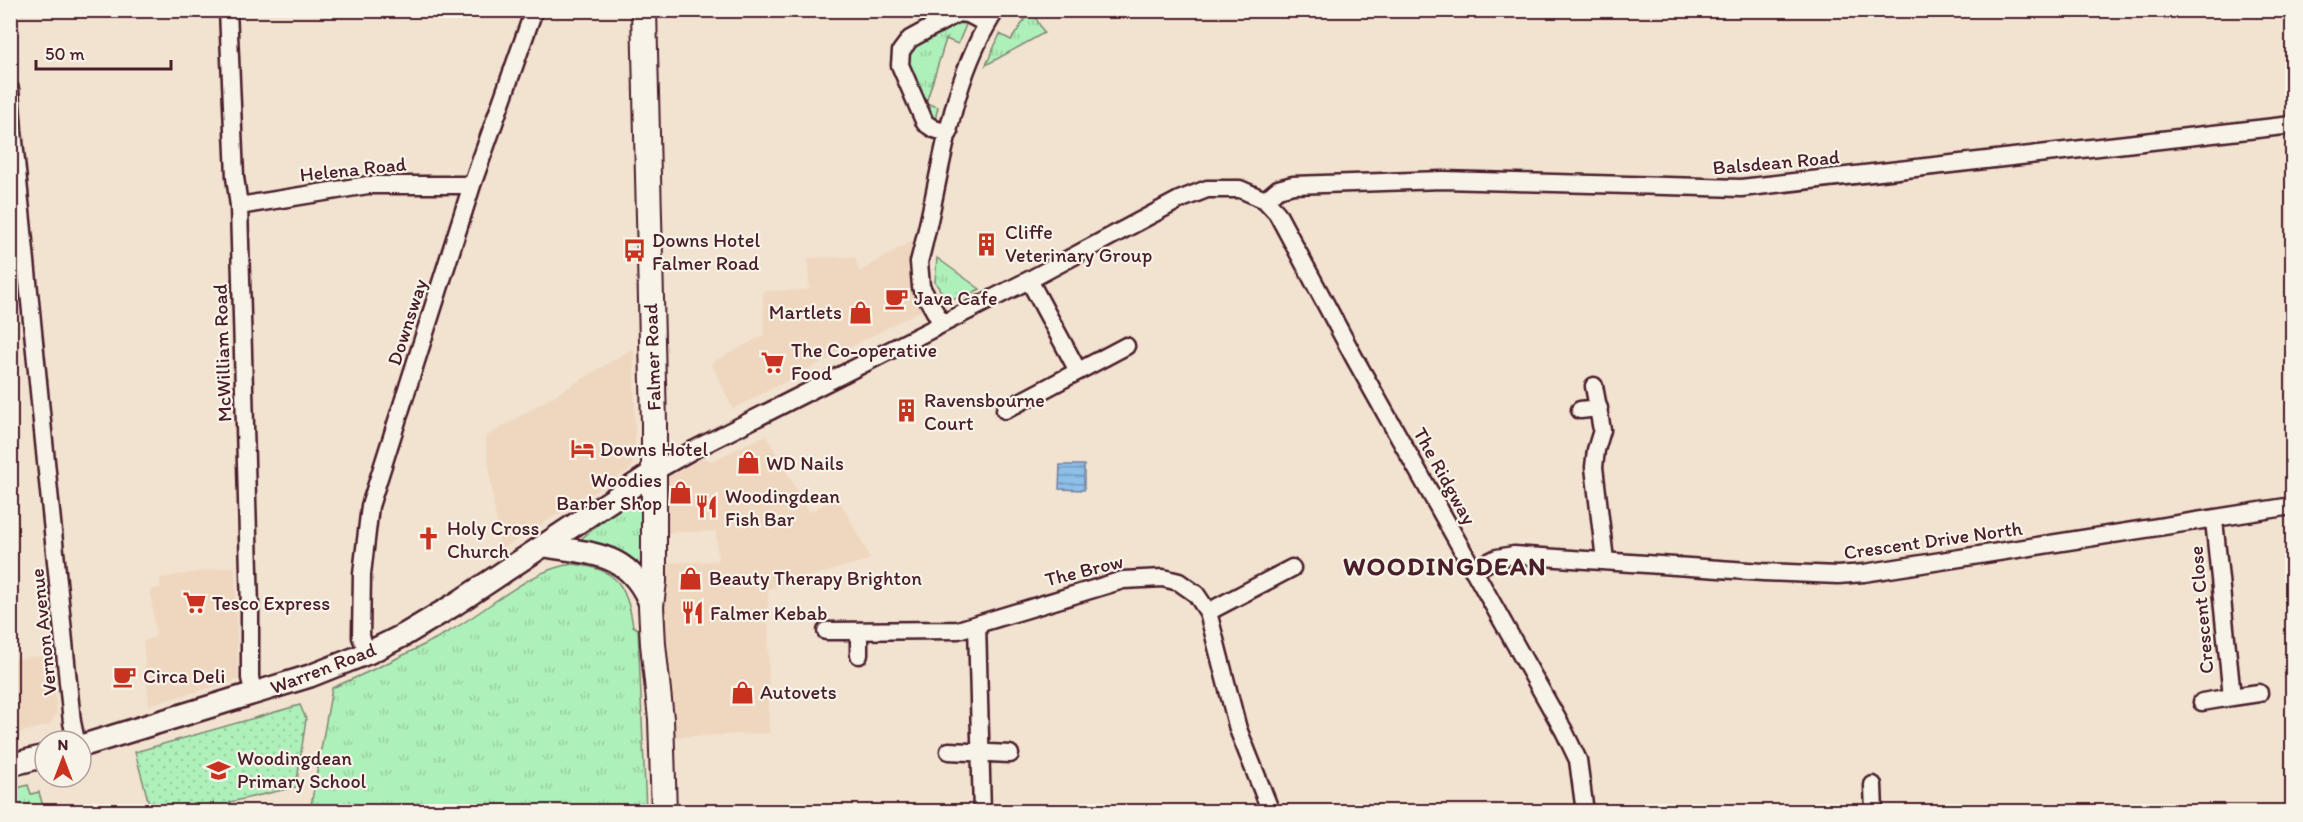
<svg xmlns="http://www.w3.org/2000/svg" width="2303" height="822" viewBox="0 0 2303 822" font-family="Itim,sans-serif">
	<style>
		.built { fill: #efd7bf }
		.grass { fill: url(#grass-tufts); stroke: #7c8872; stroke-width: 1.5 }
		.park { fill: url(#park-dots); stroke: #7c8872; stroke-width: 1.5 }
		.water { fill: url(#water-rules); stroke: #727f9d; stroke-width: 1.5 }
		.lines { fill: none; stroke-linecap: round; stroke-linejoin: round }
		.minor-casing { stroke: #4a1f2b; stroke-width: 21 }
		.tertiary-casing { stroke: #4a1f2b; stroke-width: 26 }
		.secondary-casing { stroke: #4a1f2b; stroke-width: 28 }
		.minor { stroke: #f7f3e8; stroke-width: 16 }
		.tertiary { stroke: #f7f3e8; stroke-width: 21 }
		.secondary { stroke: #f7f3e8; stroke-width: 24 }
		.labels { text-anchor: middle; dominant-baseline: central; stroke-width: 4.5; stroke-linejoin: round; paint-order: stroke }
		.street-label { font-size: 20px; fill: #4a1f2b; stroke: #f7f3e8 }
		.poi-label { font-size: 20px; fill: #4a1f2b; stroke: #f7f3e8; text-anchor: start }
		.district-label { font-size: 26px; font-weight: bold; letter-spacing: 1.5px; fill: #4a1f2b; stroke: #f7f3e8 }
	</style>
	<defs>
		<pattern id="grass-tufts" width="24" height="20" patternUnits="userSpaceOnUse" patternTransform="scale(1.5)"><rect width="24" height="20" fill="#aef0ba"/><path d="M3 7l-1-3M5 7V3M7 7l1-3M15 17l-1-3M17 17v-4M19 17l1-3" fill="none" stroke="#97cda0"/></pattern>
		<pattern id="park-dots" width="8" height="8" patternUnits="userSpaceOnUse" patternTransform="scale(1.5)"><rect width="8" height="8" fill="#aef0ba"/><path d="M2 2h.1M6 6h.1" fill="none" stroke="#97cda0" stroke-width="1.8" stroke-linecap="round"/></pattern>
		<pattern id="water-rules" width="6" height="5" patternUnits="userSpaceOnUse" patternTransform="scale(1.5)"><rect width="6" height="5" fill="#8dbfe9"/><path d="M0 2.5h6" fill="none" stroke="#759bbd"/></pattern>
	</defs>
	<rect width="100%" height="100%" fill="#f2e2d0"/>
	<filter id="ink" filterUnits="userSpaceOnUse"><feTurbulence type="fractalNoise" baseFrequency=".0167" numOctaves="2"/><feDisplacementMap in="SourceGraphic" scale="12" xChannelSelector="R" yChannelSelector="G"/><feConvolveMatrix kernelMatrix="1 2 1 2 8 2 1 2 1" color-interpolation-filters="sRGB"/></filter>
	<g filter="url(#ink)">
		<path class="built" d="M921 242 925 308 733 409 711 363 764 335 763 291 809 290 808 258 855 257 859 272 908 243Z
			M634 348 635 442 633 466 628 471 500 550 485 437Z
			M766 435 809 512 838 497 871 559 768 589 769 733 669 737 663 563 718 561 716 531 664 533 663 485 670 476 703 458 712 461Z
			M235 566 238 680 149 705 143 641 156 637 150 590 161 588 160 578Z
			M52 655 57 714 49 725 11 735V659Z"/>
		<path class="grass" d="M1017 11H1032L1044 33 986 65 1000 34 1011 40 1025 19 1016 12Z
			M956 20H968L958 44 946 39 926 103 938 107 934 125 904 67 907 49Z
			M937 258 980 289 959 299 944 296 935 282Z
			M642 493 645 569 642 570 617 551 581 539 628 500Z
			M573 564C617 568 627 586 633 626L638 629 646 811H310L332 688C371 671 410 653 448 632 484 613 533 567 573 564Z
			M28 785 31 794 39 792 44 810 11 811V790Z"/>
		<path class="park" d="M300 705 306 719 296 787 230 802 232 811H151L135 752Z"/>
		<path class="water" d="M1060 465H1084V490L1059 489Z"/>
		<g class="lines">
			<defs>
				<path id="minor" d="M228 10 235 177 239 206 250 609V678L254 694
					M10 89 13 131 72 722 76 741
					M949 133 934 129 925 123 900 65 901 51 910 39 958 13 968 14 987 24
					M1265 200 1278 189 1293 185 1443 180 1741 188 2292 125
					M239 206 368 185H472
					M1029 280 1078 371
					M942 324 921 287 919 262C942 178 947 84 996 10
					M1594 386 1602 430 1596 450 1594 467 1605 560
					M1005 410 1126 346
					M1580 410 1599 408
					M654 472 695 449 1029 280 1179 200 1207 189H1240L1265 200 1277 213 1355 359 1564 731 1578 760 1585 812
					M2214 520 2232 697 2259 693
					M1473 570 1497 558 1514 555 1763 572 1838 575 1864 573 2292 506
					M1208 612 1292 568
					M977 624 982 812
					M826 631 958 630 1123 580 1163 578 1179 582 1196 594 1208 612 1238 729 1271 812
					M368 653 361 637 362 574 370 506 472 185 534 10
					M859 655V631
					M2202 702 2232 697
					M949 751 1010 754
					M1873 785 1874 812"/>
				<path id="tertiary" d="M545 546C593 554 631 552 651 606
					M81 746 310 676 368 653 404 635 454 605 654 472
					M10 765 45 756"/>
				<path id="secondary" d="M644 10 654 424V581L651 606 653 644 661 719 664 812"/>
			</defs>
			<use href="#minor" class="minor-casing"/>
			<use href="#tertiary" class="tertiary-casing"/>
			<use href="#secondary" class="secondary-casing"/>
			<use href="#minor" class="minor"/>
			<use href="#tertiary" class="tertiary"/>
			<use href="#secondary" class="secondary"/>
		</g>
	</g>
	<defs>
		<symbol id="building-bare" viewBox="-9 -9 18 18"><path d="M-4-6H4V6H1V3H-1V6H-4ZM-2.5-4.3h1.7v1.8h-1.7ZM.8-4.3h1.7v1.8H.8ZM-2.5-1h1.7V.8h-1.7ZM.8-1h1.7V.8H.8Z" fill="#c8321e" stroke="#f7f3e8" stroke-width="2.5" paint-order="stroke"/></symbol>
		<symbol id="bus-bare" viewBox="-9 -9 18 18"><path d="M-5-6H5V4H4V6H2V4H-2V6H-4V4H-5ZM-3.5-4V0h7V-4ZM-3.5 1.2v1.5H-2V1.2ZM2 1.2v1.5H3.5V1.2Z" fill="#c8321e" stroke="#f7f3e8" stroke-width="2.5" paint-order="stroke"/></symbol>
		<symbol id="cafe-bare" viewBox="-9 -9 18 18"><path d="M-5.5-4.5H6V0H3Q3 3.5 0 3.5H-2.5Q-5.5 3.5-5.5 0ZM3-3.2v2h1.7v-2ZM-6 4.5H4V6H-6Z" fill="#c8321e" stroke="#f7f3e8" stroke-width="2.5" paint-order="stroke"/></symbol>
		<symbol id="shop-bare" viewBox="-9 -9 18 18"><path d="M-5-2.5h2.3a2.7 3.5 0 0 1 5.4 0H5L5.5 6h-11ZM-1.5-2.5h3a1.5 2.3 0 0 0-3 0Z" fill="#c8321e" stroke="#f7f3e8" stroke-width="2.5" paint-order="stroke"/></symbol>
		<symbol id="supermarket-bare" viewBox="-9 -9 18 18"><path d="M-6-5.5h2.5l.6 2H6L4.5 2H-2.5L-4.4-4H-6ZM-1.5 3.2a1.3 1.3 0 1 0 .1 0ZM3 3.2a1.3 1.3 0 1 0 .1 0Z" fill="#c8321e" stroke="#f7f3e8" stroke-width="2.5" paint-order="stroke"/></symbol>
		<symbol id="hotel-bare" viewBox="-9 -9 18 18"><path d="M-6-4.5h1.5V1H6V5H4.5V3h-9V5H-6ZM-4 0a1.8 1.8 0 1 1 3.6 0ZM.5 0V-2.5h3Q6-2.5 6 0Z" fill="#c8321e" stroke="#f7f3e8" stroke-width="2.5" paint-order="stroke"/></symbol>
		<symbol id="restaurant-bare" viewBox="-9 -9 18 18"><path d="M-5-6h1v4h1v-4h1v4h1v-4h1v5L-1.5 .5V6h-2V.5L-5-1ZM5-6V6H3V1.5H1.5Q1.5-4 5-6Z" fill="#c8321e" stroke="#f7f3e8" stroke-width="2.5" paint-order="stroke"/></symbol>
		<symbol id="church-bare" viewBox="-9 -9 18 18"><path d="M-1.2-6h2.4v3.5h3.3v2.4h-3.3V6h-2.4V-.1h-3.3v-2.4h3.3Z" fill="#c8321e" stroke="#f7f3e8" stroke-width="2.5" paint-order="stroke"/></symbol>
		<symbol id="school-bare" viewBox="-9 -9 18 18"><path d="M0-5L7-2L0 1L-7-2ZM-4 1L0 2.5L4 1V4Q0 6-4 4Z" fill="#c8321e" stroke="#f7f3e8" stroke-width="2.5" paint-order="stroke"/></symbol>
	</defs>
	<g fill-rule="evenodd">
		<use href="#building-bare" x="970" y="228" width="33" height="33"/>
		<use href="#bus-bare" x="618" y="234" width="33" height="33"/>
		<use href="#cafe-bare" x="880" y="282" width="33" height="33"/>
		<use href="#shop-bare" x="844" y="296" width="33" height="33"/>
		<use href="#supermarket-bare" x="756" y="346" width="33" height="33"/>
		<use href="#building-bare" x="890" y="394" width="33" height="33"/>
		<use href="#hotel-bare" x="566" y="432" width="33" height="33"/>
		<use href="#shop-bare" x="732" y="446" width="33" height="33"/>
		<use href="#shop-bare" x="664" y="476" width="33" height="33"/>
		<use href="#restaurant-bare" x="690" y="490" width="33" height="33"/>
		<use href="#church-bare" x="412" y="522" width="33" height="33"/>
		<use href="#shop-bare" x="674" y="562" width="33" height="33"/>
		<use href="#supermarket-bare" x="178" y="586" width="33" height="33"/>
		<use href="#restaurant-bare" x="676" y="596" width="33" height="33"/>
		<use href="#cafe-bare" x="108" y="660" width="33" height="33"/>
		<use href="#shop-bare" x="726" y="676" width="33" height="33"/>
		<use href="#school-bare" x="202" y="754" width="33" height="33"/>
	</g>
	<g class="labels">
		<g class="street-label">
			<text transform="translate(1776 162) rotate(-5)">Balsdean Road</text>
			<text transform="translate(353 169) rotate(-6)">Helena Road</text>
			<text transform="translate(407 322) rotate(-72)">Downsway</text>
			<text transform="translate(222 353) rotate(-92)">McWilliam Road</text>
			<text transform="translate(652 357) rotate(-92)">Falmer Road</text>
			<text transform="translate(1445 476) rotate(61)">The Ridgway</text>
			<text transform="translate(1933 540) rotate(-8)">Crescent Drive North</text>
			<text transform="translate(1084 570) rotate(-14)">The Brow</text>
			<text transform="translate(2201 610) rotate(-95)">Crescent Close</text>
			<text transform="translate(43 632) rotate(-96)">Vernon Avenue</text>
			<text transform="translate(323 668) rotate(-21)">Warren Road</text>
		</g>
		<g class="poi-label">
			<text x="1005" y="232">Cliffe<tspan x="1005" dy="23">Veterinary Group</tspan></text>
			<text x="652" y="240">Downs Hotel<tspan x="652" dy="23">Falmer Road</tspan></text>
			<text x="914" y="298">Java Cafe</text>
			<text x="842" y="312" text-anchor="end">Martlets</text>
			<text x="791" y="350">The Co-operative<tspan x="791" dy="23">Food</tspan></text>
			<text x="924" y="400">Ravensbourne<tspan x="924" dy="23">Court</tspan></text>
			<text x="600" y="449">Downs Hotel</text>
			<text x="766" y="463">WD Nails</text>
			<text x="662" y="480" text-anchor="end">Woodies<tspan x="662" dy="23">Barber Shop</tspan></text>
			<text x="725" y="496">Woodingdean<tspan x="725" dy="23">Fish Bar</tspan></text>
			<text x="447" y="528">Holy Cross<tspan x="447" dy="23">Church</tspan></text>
			<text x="709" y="578">Beauty Therapy Brighton</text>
			<text x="212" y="603">Tesco Express</text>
			<text x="710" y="613">Falmer Kebab</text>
			<text x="143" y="676">Circa Deli</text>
			<text x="760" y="692">Autovets</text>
			<text x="237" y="758">Woodingdean<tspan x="237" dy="23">Primary School</tspan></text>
		</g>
		<g class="district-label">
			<text x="1445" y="566">WOODINGDEAN</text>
		</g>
	</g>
	<rect width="2303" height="822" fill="none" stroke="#f7f3e8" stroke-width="36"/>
	<rect x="18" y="18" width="2267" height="786" fill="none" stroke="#4a1f2b" stroke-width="2" filter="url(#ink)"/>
	<g transform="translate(63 759)"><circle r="28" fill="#f7f3e8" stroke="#b29e9c" stroke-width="1.5"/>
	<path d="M0-4.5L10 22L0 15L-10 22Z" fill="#c8321e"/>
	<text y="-9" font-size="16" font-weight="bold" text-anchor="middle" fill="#4a1f2b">N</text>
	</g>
	<path d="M36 60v9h135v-9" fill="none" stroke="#4a1f2b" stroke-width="3"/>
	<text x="45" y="60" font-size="18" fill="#4a1f2b" stroke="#f7f3e8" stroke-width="4.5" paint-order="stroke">50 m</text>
</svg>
